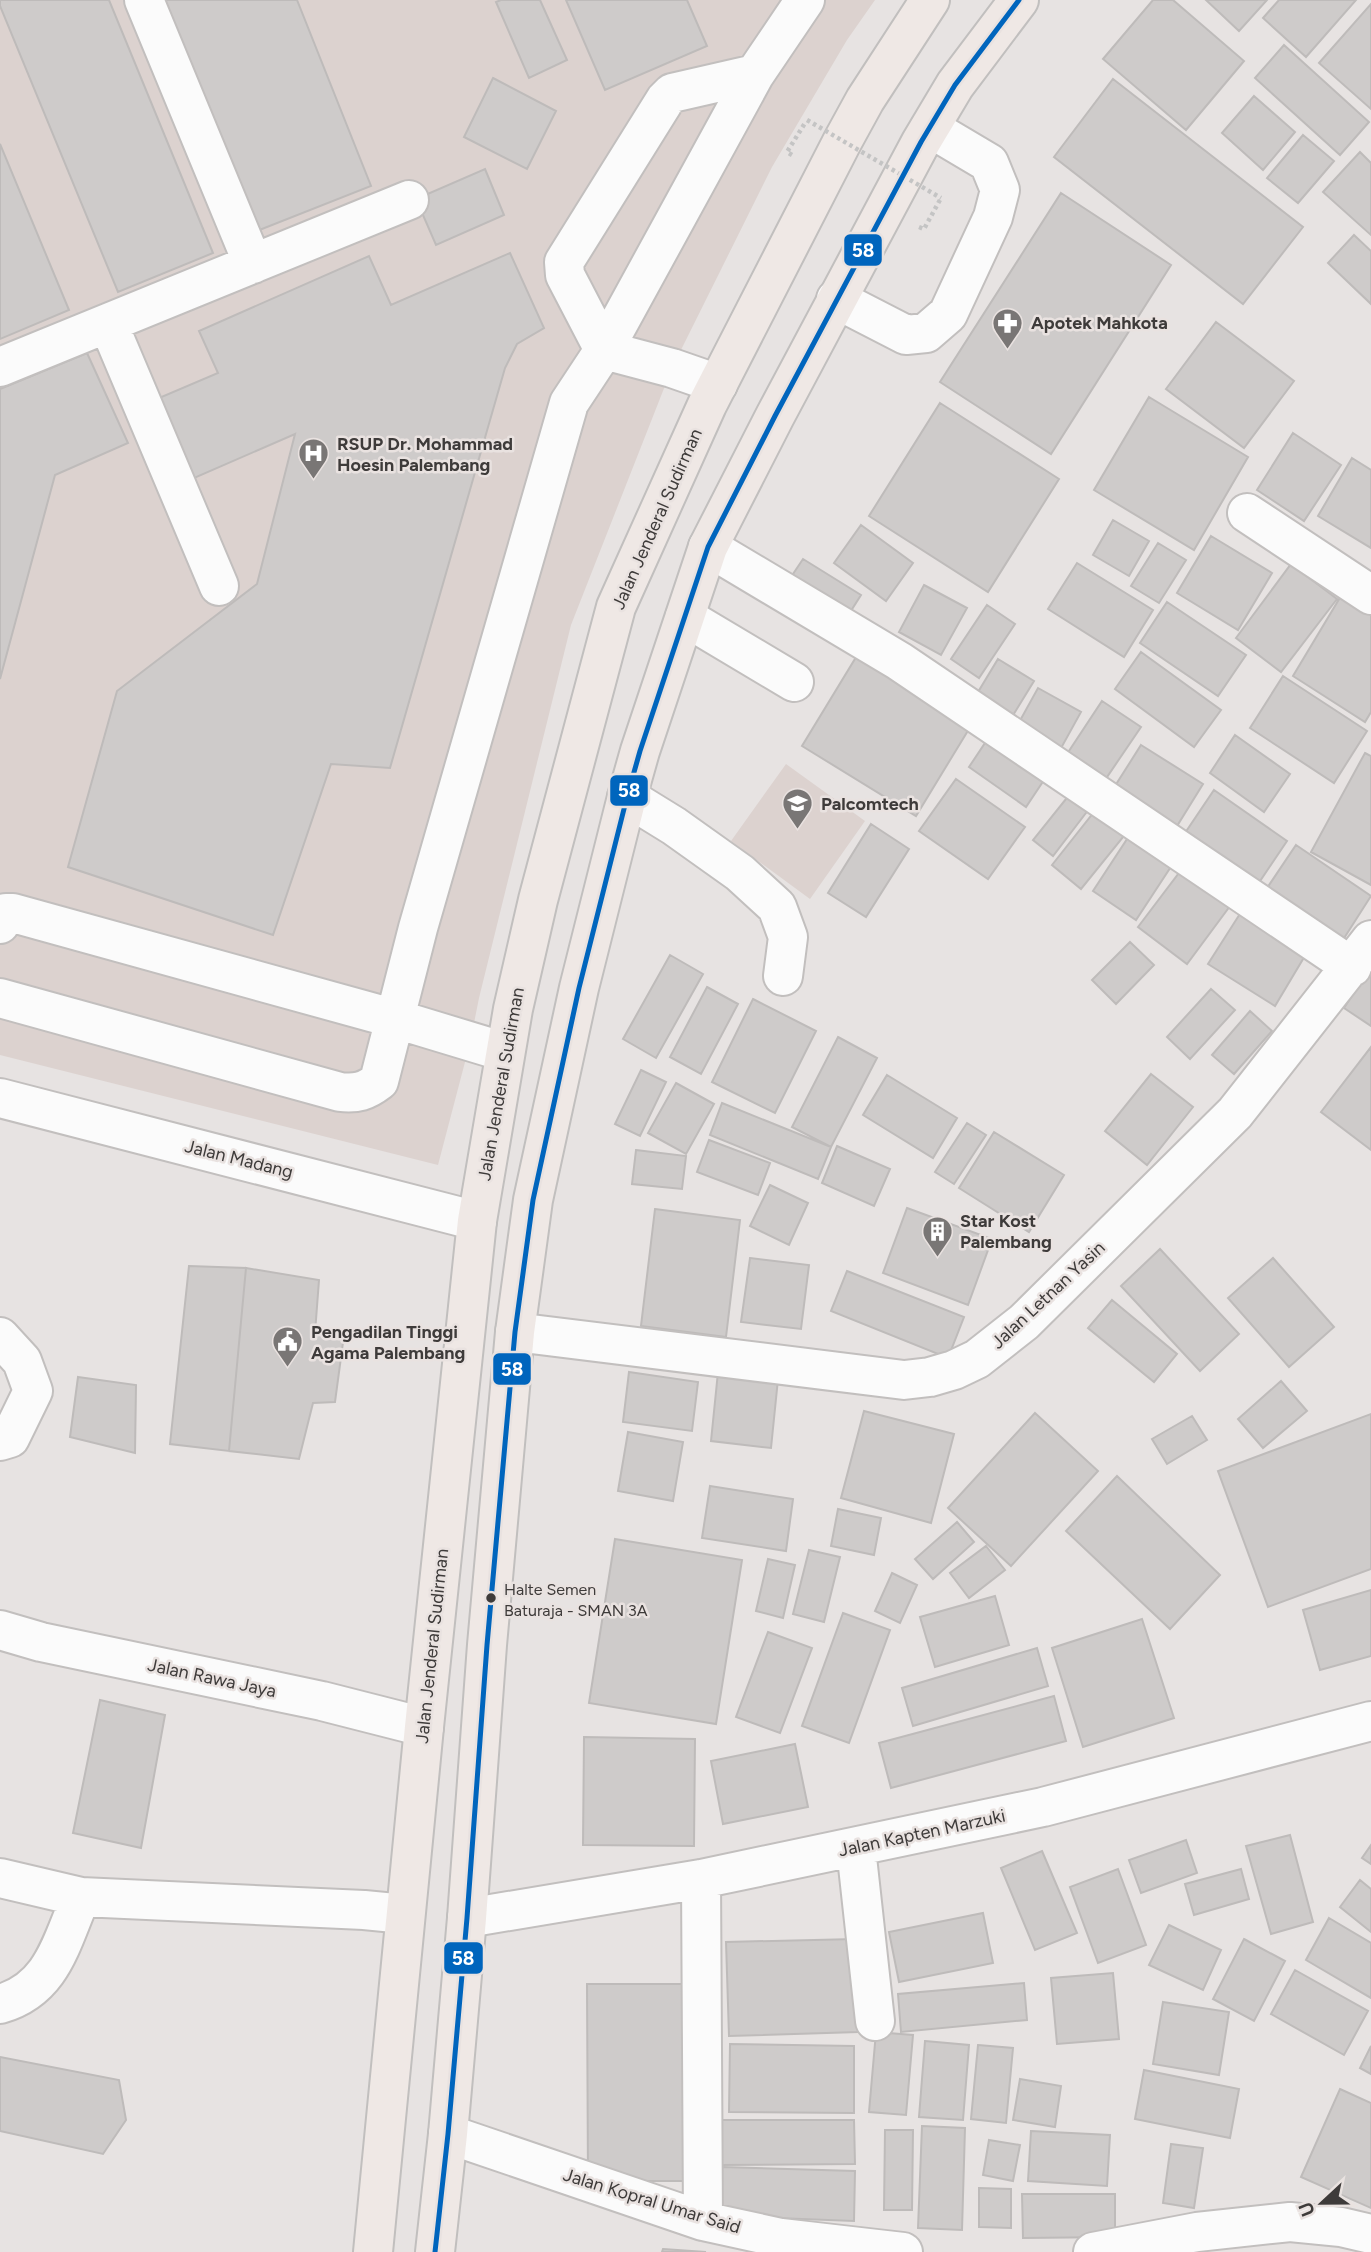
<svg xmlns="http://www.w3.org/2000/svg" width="1371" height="2252" viewBox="0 0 1371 2252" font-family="Figtree,sans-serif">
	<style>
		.built { fill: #dcd2cf }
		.building { fill: #cecbca; stroke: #bebbba; stroke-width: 2 }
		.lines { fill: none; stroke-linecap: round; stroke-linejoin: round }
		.minor-casing { stroke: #c2bfbe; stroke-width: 42 }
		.highway-casing { stroke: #c1bfbe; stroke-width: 42 }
		.path { stroke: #c4c4c4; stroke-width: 4.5; stroke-dasharray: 3.5 3.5; stroke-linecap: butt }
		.minor { stroke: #fbfbfb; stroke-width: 38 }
		.highway { stroke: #efe8e5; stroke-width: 38 }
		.path-bridge { stroke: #c4c4c4; stroke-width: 4.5; stroke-dasharray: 3.5 3.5; stroke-linecap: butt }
		.bus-1-casing { stroke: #e9e2e0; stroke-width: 10 }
		.bus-1 { stroke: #0065bd; stroke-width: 5 }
		.bus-dot { fill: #3e3b3a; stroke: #e9e2e0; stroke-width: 2.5 }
		.labels { text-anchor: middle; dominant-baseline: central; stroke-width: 5; stroke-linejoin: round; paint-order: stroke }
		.bus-label { font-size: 16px; fill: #3e3b3a; stroke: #e9e2e0; text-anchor: start }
		.poi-label { font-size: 18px; font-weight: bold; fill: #3e3b3a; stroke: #e9e2e0; text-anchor: start }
		.street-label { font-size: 18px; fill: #3e3b3a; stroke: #e9e2e0 }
		.line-badge { stroke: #e9e2e0; stroke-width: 2.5 }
		.badge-label { font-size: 19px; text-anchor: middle; font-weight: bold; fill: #fff }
	</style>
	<rect width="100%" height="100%" fill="#e7e3e2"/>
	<path class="built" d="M0 0H875L847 40 772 167 672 368 571 625 479 998 470 1043 438 1165 0 1055Z
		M786 764 865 821 810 899 731 841Z"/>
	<path class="building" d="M0 0H109L213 253 118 292 0 6Z
		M150 0H297L371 186 244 236Z
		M501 0H540L567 60 529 78 496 2Z
		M566 0H687L707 46 605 90Z
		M1153 0H1173L1244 61 1186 130 1103 59Z
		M1206 0H1267L1239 31Z
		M1279 0H1356L1306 57 1263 18Z
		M1371 4V109L1319 63Z
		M1284 45 1369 122 1340 155 1255 78Z
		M493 78 556 111 527 169 464 137Z
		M1113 79 1303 227 1243 304 1054 157Z
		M1254 96 1295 132 1263 170 1222 133Z
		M1303 135 1334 161 1298 203 1267 178Z
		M0 144 69 310 0 339Z
		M1360 152 1371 163V235L1323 192Z
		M485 169 504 215 436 245 416 199Z
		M1061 193 1171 265 1051 454 940 382Z
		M1354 235 1371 251V304L1328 263Z
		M510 253 544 328 517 344 505 368 390 768 331 764 273 935 68 867 117 691 257 584 295 434 185 482 152 401 218 373 199 331 369 256 391 305Z
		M1216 322 1294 381 1244 448 1166 389Z
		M87 353 128 443 55 475 0 679V389Z
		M1149 397 1248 457 1194 550 1094 490Z
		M940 403 1059 479 988 592 869 516Z
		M1293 433 1341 465 1304 521 1257 490Z
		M1352 458 1371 470V548L1318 516Z
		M1113 520 1149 541 1129 576 1093 555Z
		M861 525 913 563 886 601 834 563Z
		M1211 536 1272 573 1238 630 1177 593Z
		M1158 543 1186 560 1159 603 1131 586Z
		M803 559 861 595 847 617 789 580Z
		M1077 563 1153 610 1124 657 1048 609Z
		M1291 564 1337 599 1281 672 1236 638Z
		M924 585 967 608 941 655 899 632Z
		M1344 591 1371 608V712L1365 722 1293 676Z
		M1167 602 1246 655 1218 696 1140 643Z
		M987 605 1015 624 979 678 951 659Z
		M1141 652 1221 710 1194 747 1115 689Z
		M858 654 972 724 916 816 802 746Z
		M998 659 1034 681 1007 725 972 702Z
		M1283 676 1367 731 1334 783 1250 728Z
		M1038 688 1081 712 1060 750 1017 726Z
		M1102 701 1141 727 1105 780 1067 754Z
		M991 734 1048 774 1026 807 969 767Z
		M1235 735 1290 774 1264 812 1210 773Z
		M1141 745 1203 784 1177 826 1115 786Z
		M1365 753 1371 756V885L1311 852Z
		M956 779 1025 827 988 879 919 831Z
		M1214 790 1287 841 1256 887 1183 836Z
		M1070 794 1089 809 1053 856 1033 840Z
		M1098 807 1128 831 1081 889 1052 865Z
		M871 824 909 849 866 917 828 893Z
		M1133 830 1176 859 1136 920 1093 891Z
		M1296 845 1371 896 1339 946 1263 894Z
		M1185 865 1233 902 1187 964 1138 927Z
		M1243 909 1309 949 1275 1006 1208 964Z
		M1130 942 1154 965 1116 1004 1092 980Z
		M670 955 703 974 656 1058 623 1039Z
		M1371 967V1026L1344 1008Z
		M707 987 738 1004 701 1074 670 1057Z
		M1211 989 1235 1010 1190 1059 1167 1037Z
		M753 999 816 1031 775 1113 712 1082Z
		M1250 1011 1272 1031 1234 1074 1212 1055Z
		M838 1037 877 1058 831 1147 792 1127Z
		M1371 1047V1150L1321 1112Z
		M641 1070 666 1082 640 1136 615 1124Z
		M1151 1074 1193 1107 1147 1165 1105 1131Z
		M887 1075 957 1118 933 1158 863 1115Z
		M676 1083 714 1104 686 1154 648 1133Z
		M722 1103 831 1147 818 1179 710 1135Z
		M967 1123 986 1135 954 1184 935 1172Z
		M994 1132 1064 1175 1029 1232 959 1188Z
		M709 1140 770 1163 758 1195 697 1172Z
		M837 1146 890 1169 874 1206 822 1183Z
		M636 1150 686 1156 682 1189 632 1184Z
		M770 1185 808 1203 789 1245 750 1226Z
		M907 1208 992 1239 968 1305 883 1273Z
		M655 1209 740 1220 726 1337 641 1326Z
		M1160 1249 1239 1334 1200 1371 1121 1286Z
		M750 1258 809 1265 801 1329 741 1322Z
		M1273 1258 1334 1327 1289 1367 1228 1298Z
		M189 1266 246 1268 229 1451 170 1444Z
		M246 1268 319 1280 315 1333 344 1335 335 1402 313 1403 299 1459 229 1451Z
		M847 1271 964 1317 948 1358 831 1311Z
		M1112 1300 1177 1354 1154 1382 1088 1328Z
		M629 1372 698 1382 692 1431 623 1422Z
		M718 1372 778 1379 771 1448 711 1441Z
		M78 1377 136 1385 135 1453 70 1437Z
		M1281 1381 1307 1411 1263 1448 1238 1419Z
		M864 1411 954 1434 931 1523 841 1498Z
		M1035 1413 1098 1471 1011 1566 948 1508Z
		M1371 1414V1569L1268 1607 1218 1471Z
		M1192 1416 1207 1440 1167 1464 1152 1439Z
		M628 1432 683 1442 673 1501 618 1491Z
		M1117 1476 1220 1575 1170 1629 1066 1531Z
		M710 1486 793 1499 786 1551 702 1538Z
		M838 1509 881 1518 874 1555 831 1546Z
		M957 1522 974 1542 933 1579 915 1559Z
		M615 1539 742 1560 716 1724 589 1703Z
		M986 1546 1005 1570 969 1598 950 1573Z
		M809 1550 840 1557 824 1622 793 1614Z
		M768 1559 795 1565 783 1618 756 1611Z
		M892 1573 917 1585 900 1623 875 1611Z
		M1371 1590V1656L1320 1670 1303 1610Z
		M995 1596 1009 1645 935 1667 920 1617Z
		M843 1613 890 1630 849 1743 802 1726Z
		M1142 1619 1174 1718 1083 1747 1052 1648Z
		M768 1632 812 1648 780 1733 736 1717Z
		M1037 1648 1048 1686 913 1726 902 1688Z
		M1054 1696 1066 1741 891 1788 879 1743Z
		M100 1700 165 1715 141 1848 73 1833Z
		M584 1737 695 1739 694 1846 583 1845Z
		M795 1744 808 1807 723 1824 711 1761Z
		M1290 1835 1313 1922 1271 1934 1246 1846Z
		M1186 1840 1197 1873 1141 1893 1129 1860Z
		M1371 1845V1864L1362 1858Z
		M1042 1851 1077 1933 1035 1950 1001 1868Z
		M1118 1869 1146 1945 1098 1963 1070 1887Z
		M1241 1869 1249 1899 1194 1915 1185 1884Z
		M1360 1880 1371 1889V1932L1340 1907Z
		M983 1913 993 1963 899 1982 889 1932Z
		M1329 1918 1371 1943V1998L1306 1960Z
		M1169 1925 1221 1950 1203 1990 1149 1965Z
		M855 1939 858 2032 729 2036 726 1942Z
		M1244 1939 1285 1961 1254 2021 1213 1999Z
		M1295 1970 1368 2011 1344 2055 1271 2014Z
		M1113 1973 1119 2039 1057 2044 1051 1978Z
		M1024 1983 1027 2020 901 2032 898 1994Z
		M587 1984H696V2181H588Z
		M1163 2002 1229 2012 1219 2075 1153 2064Z
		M876 2032 913 2035 906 2115 869 2112Z
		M925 2041 969 2045 963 2120 919 2117Z
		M730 2044 854 2046V2113L729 2112Z
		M978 2045 1013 2048 1006 2123 971 2119Z
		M1371 2046V2074L1360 2068Z
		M0 2057 119 2080 126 2120 103 2154 0 2131Z
		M1144 2070 1239 2089 1230 2138 1135 2119Z
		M1020 2079 1061 2086 1055 2127 1013 2120Z
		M1340 2089 1371 2103V2208L1301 2177Z
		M720 2120H854L855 2164 720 2165Z
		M922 2126 965 2128 962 2230 918 2228Z
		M885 2130H913L912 2210H884Z
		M1031 2131 1110 2135 1107 2186 1028 2181Z
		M989 2140 1020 2145 1013 2181 983 2175Z
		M1171 2144 1203 2148 1194 2208 1163 2203Z
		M722 2167 855 2171 854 2221 721 2216Z
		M979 2188 1011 2189V2228L979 2227Z
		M1022 2194H1115V2237L1023 2238Z
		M663 2249 706 2252H662Z"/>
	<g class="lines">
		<defs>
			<path id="minor" d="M144 0 253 264
				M836 299 906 335 926 333 948 314 993 217 1000 190 989 163 930 128
				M108 323 219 586
				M0 367 409 200
				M718 384 672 368 604 350 565 275 564 262 665 100 672 93 755 74
				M1247 513 1371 595
				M708 547 899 661 1352 967
				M685 617 794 682
				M627 797 674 826 740 873 777 907 788 937 783 976
				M0 924 6 913H13L396 1019 505 1052
				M0 998 340 1092C357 1094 366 1091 379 1081L418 928 569 403 604 350 755 74 805 0
				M0 1098 477 1221
				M515 1332 904 1380 930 1377 954 1370 977 1359 1024 1322 1235 1113 1371 940
				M0 1337 22 1361 33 1391 10 1438 0 1441
				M0 1630 41 1642 322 1701 424 1727
				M856 1848 875 2021
				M0 1878 81 1897
				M701 1879 703 2221
				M467 1918 701 1879 1043 1807 1371 1721
				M0 2004C53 1989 61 1942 81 1897L364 1910 405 1914
				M448 2134 703 2221 781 2238 903 2252
				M1093 2252 1197 2232 1290 2222 1341 2227 1371 2234"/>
			<path id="highway" d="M373 2252 424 1727 477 1221 513 1009 538 900 616 607 707 405 842 142 865 100 930 0
				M435 2252 448 2134 467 1918 487 1645 515 1332 533 1200 579 988 627 797 640 751 708 547 775 416 921 142 955 85 1019 0"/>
		</defs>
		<use href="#minor" class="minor-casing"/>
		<use href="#highway" class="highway-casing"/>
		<path class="path" d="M792 155 787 152 805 123
			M919 227 924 229 941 198"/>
		<use href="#minor" class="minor"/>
		<use href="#highway" class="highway"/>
		<path class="path-bridge" d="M807 120 941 198"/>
		<defs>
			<path id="bus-1" d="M435 2252 448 2134 467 1918 487 1645 515 1332 533 1200 579 988 627 797 640 751 708 547 775 416 921 142 955 85 1019 0"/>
		</defs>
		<use href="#bus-1" class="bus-1-casing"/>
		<use href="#bus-1" class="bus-1"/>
	</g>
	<defs>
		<symbol id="pharmacy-pin" viewBox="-11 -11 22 30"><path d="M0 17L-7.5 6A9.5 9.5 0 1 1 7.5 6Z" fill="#797675" stroke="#e9e2e0"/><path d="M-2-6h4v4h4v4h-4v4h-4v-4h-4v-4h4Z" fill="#fff"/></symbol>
		<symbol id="hospital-pin" viewBox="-11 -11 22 30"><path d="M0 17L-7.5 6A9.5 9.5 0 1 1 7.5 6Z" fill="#797675" stroke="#e9e2e0"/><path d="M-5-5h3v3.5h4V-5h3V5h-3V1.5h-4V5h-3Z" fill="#fff"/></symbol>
		<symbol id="school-pin" viewBox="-11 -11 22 30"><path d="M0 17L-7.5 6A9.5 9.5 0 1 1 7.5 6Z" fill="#797675" stroke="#e9e2e0"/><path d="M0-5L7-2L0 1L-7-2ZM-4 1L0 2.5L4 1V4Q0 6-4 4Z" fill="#fff"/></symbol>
		<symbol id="building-pin" viewBox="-11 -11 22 30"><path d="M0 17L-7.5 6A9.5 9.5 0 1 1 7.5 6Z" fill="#797675" stroke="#e9e2e0"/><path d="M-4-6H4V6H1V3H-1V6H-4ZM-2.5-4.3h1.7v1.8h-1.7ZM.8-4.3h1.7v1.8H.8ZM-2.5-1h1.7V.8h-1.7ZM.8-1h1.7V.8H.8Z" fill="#fff"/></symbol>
		<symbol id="civic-pin" viewBox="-11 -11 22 30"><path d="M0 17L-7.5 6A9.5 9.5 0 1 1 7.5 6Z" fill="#797675" stroke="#e9e2e0"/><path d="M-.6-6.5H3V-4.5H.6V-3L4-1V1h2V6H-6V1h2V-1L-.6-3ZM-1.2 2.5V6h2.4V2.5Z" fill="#fff"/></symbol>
	</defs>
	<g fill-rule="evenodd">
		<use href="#pharmacy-pin" x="990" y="306" width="35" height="47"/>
		<use href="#hospital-pin" x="296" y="436" width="35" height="47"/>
		<use href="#school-pin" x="780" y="786" width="35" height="47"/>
		<use href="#building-pin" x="920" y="1214" width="35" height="47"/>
		<use href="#civic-pin" x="270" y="1324" width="35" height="47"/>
	</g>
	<circle class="bus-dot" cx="491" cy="1598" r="6"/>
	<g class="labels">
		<g class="bus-label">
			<text x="504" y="1589">Halte Semen<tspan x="504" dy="21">Baturaja - SMAN 3A</tspan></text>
		</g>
		<g class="poi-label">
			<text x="1031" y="323">Apotek Mahkota</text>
			<text x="337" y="444">RSUP Dr. Mohammad<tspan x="337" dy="21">Hoesin Palembang</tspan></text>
			<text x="821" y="804">Palcomtech</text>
			<text x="960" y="1221">Star Kost<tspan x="960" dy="21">Palembang</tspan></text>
			<text x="311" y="1332">Pengadilan Tinggi<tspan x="311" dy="21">Agama Palembang</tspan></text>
		</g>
		<g class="street-label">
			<text transform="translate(657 519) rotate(-66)">Jalan Jenderal Sudirman</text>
			<text transform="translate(501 1084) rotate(-80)">Jalan Jenderal Sudirman</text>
			<text transform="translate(239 1159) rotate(14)">Jalan Madang</text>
			<text transform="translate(1048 1295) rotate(-43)">Jalan Letnan Yasin</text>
			<text transform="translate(432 1646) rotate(-84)">Jalan Jenderal Sudirman</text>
			<text transform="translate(212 1678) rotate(12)">Jalan Rawa Jaya</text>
			<text transform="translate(922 1833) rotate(-12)">Jalan Kapten Marzuki</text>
			<text transform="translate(652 2201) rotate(17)">Jalan Kopral Umar Said</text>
		</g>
	</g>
	<g class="line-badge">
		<rect x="843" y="233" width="40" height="34" rx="7" fill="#0065bd"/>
		<rect x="609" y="774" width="40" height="33" rx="7" fill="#0065bd"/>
		<rect x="492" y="1352" width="40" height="34" rx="7" fill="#0065bd"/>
		<rect x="443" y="1941" width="41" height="34" rx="7" fill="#0065bd"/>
	</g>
	<g class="badge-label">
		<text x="863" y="257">58</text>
		<text x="629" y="797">58</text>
		<text x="512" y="1376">58</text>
		<text x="463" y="1965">58</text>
	</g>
	<g transform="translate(1322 2203) rotate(248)" stroke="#e9e2e0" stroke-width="5" paint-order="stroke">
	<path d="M0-5L12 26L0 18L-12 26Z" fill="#3e3b3a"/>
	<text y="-10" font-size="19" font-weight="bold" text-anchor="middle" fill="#3e3b3a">U</text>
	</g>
</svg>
